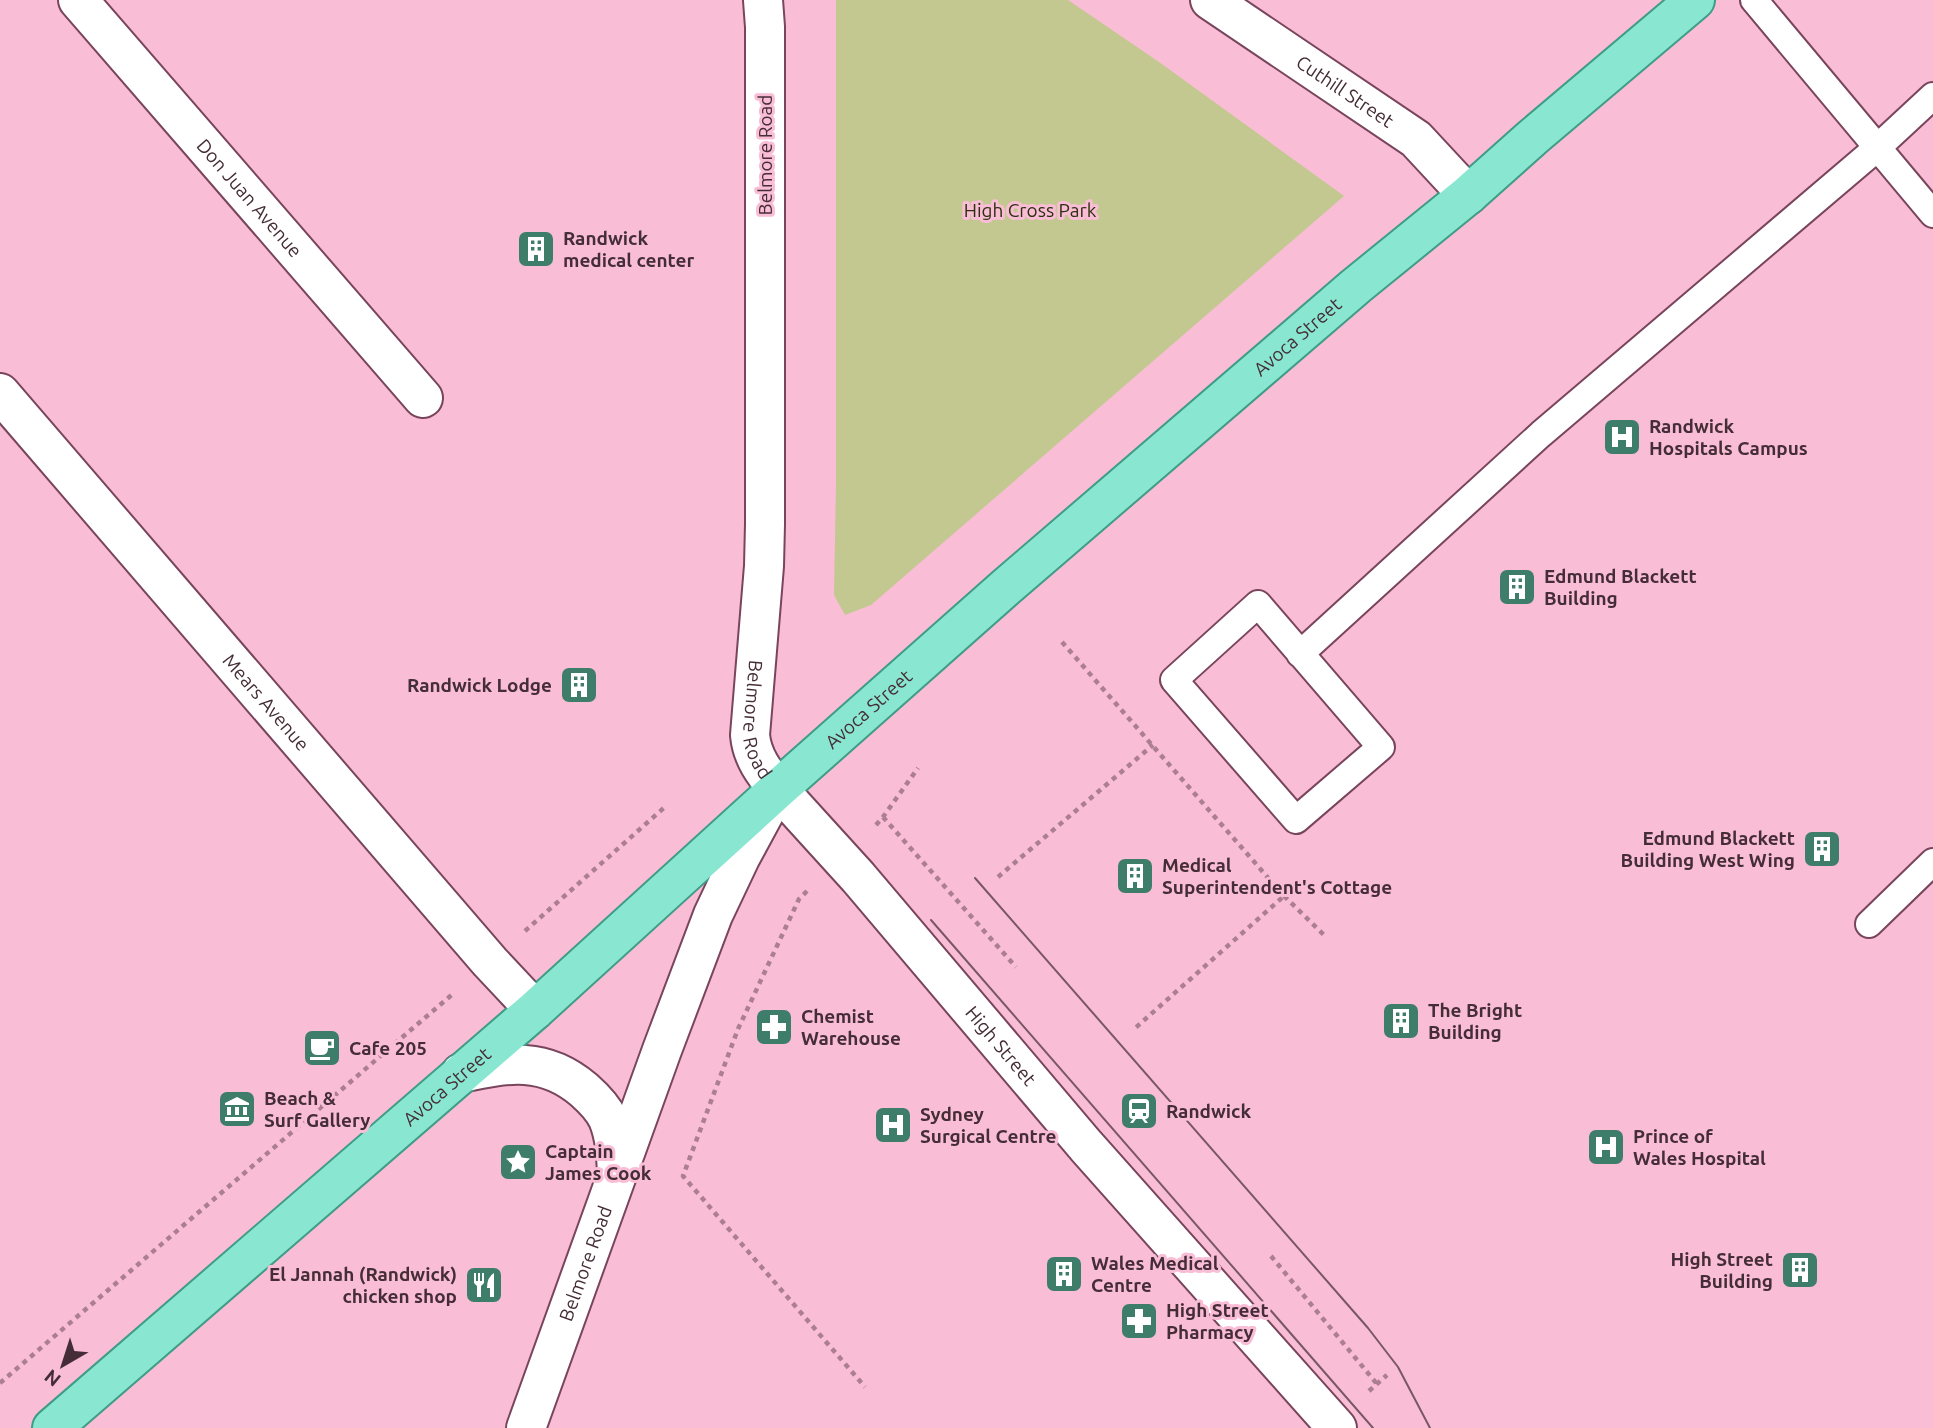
<svg xmlns="http://www.w3.org/2000/svg" width="1933" height="1428" viewBox="0 0 1933 1428" font-family="Ubuntu,sans-serif">
	<style>
		.green { fill: #c2c88f }
		.lines { fill: none; stroke-linecap: round; stroke-linejoin: round }
		.service-casing { stroke: #78455c; stroke-width: 30 }
		.minor-casing { stroke: #78455c; stroke-width: 42 }
		.tertiary-casing { stroke: #78455c; stroke-width: 42 }
		.secondary-casing { stroke: #78455c; stroke-width: 42 }
		.primary-casing { stroke: #3e9c87; stroke-width: 42 }
		.path { stroke: #ab7e91; stroke-width: 4.5; stroke-dasharray: 5 5; stroke-linecap: butt }
		.service { stroke: #fff; stroke-width: 26 }
		.minor { stroke: #fff; stroke-width: 38 }
		.tertiary { stroke: #fff; stroke-width: 38 }
		.secondary { stroke: #fff; stroke-width: 38 }
		.primary { stroke: #89e7d1; stroke-width: 38 }
		.tram { stroke: #795765; stroke-width: 2 }
		.labels { text-anchor: middle; dominant-baseline: central; stroke-width: 6; stroke-linejoin: round; paint-order: stroke }
		.street-label { font-size: 19px; fill: #452d37; stroke: #f9bdd6 }
		.park-label { font-size: 19px; fill: #2d2f0f; stroke: #f9bdd6 }
		.poi-label { font-size: 19px; font-weight: bold; fill: #452d37; stroke: #f9bdd6; text-anchor: start }
	</style>
	<rect width="100%" height="100%" fill="#f9bdd6"/>
	<path class="green" d="M836 0H1068L1159 62 1344 196 871 605 845 615 834 595 836 485Z"/>
	<g class="lines">
		<defs>
			<path id="service" d="M1754 0 1933 214
				M1258 604 1381 747 1296 820 1174 680Z
				M1300 654 1541 434 1877 148 1933 96
				M1869 924 1933 862"/>
			<g id="minor">
				<path id="s1" d="M78 0 423 398"/>
				<path id="s2" d="M0 393 490 962 535 1010"/>
				<path d="M461 1073C508 1063 544 1056 584 1090 593 1098 603 1108 608 1119 615 1136 616 1154 617 1172"/>
				<path id="s3" d="M526 1428 662 1050 713 915 740 858 773 797"/>
			</g>
			<g id="tertiary">
				<path id="s4" d="M778 789 858 877 1086 1146 1337 1428"/>
			</g>
			<g id="secondary">
				<path id="s5" d="M763 0 765 27V524L764 566 750 735C752 757 764 773 778 789"/>
				<path id="s6" d="M1210 0 1416 139 1468 195"/>
			</g>
			<g id="primary">
				<path id="s7" d="M52 1428 535 1010 778 789 1006 587 1356 286 1468 195 1533 137 1695 0"/>
			</g>
		</defs>
		<use href="#service" class="service-casing"/>
		<use href="#minor" class="minor-casing"/>
		<use href="#tertiary" class="tertiary-casing"/>
		<use href="#secondary" class="secondary-casing"/>
		<use href="#primary" class="primary-casing"/>
		<path class="path" d="M1062 642 1284 896 1133 1030
			M883 817 1016 967
			M876 825 883 817 918 768
			M998 877 1153 745
			M807 891 799 899 738 1029 683 1176 865 1387
			M1284 896 1325 936
			M525 931 666 806
			M1271 1256 1377 1384
			M0 1383 455 992
			M1369 1391 1387 1375"/>
		<use href="#service" class="service"/>
		<use href="#minor" class="minor"/>
		<use href="#tertiary" class="tertiary"/>
		<use href="#secondary" class="secondary"/>
		<use href="#primary" class="primary"/>
		<path class="tram" d="M975 878 1368 1328 1398 1367 1430 1428
			M931 920 1373 1428"/>
	</g>
	<defs>
		<symbol id="building-square" viewBox="-11 -11 22 22"><rect x="-9" y="-9" width="18" height="18" rx="4" fill="#3d7d6a" stroke="#f9bdd6"/><path d="M-4-6H4V6H1V3H-1V6H-4ZM-2.5-4.3h1.7v1.8h-1.7ZM.8-4.3h1.7v1.8H.8ZM-2.5-1h1.7V.8h-1.7ZM.8-1h1.7V.8H.8Z" fill="#fff"/></symbol>
		<symbol id="hospital-square" viewBox="-11 -11 22 22"><rect x="-9" y="-9" width="18" height="18" rx="4" fill="#3d7d6a" stroke="#f9bdd6"/><path d="M-5-5h3v3.5h4V-5h3V5h-3V1.5h-4V5h-3Z" fill="#fff"/></symbol>
		<symbol id="pharmacy-square" viewBox="-11 -11 22 22"><rect x="-9" y="-9" width="18" height="18" rx="4" fill="#3d7d6a" stroke="#f9bdd6"/><path d="M-2-6h4v4h4v4h-4v4h-4v-4h-4v-4h4Z" fill="#fff"/></symbol>
		<symbol id="cafe-square" viewBox="-11 -11 22 22"><rect x="-9" y="-9" width="18" height="18" rx="4" fill="#3d7d6a" stroke="#f9bdd6"/><path d="M-5.5-4.5H6V0H3Q3 3.5 0 3.5H-2.5Q-5.5 3.5-5.5 0ZM3-3.2v2h1.7v-2ZM-6 4.5H4V6H-6Z" fill="#fff"/></symbol>
		<symbol id="museum-square" viewBox="-11 -11 22 22"><rect x="-9" y="-9" width="18" height="18" rx="4" fill="#3d7d6a" stroke="#f9bdd6"/><path d="M0-6L6-3V-2H-6V-3ZM-5-1h2V3h-2ZM-1-1h2V3h-2ZM3-1h2V3H3ZM-6 4H6V6H-6Z" fill="#fff"/></symbol>
		<symbol id="station-square" viewBox="-11 -11 22 22"><rect x="-9" y="-9" width="18" height="18" rx="4" fill="#3d7d6a" stroke="#f9bdd6"/><path d="M-3-6H3Q5-6 5-4V2Q5 4 3 4L4.5 6H3L1.5 4h-3L-3 6H-4.5L-3 4Q-5 4-5 2V-4Q-5-6-3-6ZM-3.5-4v3h7v-3ZM-3.5 1v1.5H-2V1ZM2 1v1.5H3.5V1Z" fill="#fff"/></symbol>
		<symbol id="sight-square" viewBox="-11 -11 22 22"><rect x="-9" y="-9" width="18" height="18" rx="4" fill="#3d7d6a" stroke="#f9bdd6"/><path d="M0-6L1.8-2.2L6-1.7L2.9 1.2L3.7 5.4L0 3.3L-3.7 5.4L-2.9 1.2L-6-1.7L-1.8-2.2Z" fill="#fff"/></symbol>
		<symbol id="restaurant-square" viewBox="-11 -11 22 22"><rect x="-9" y="-9" width="18" height="18" rx="4" fill="#3d7d6a" stroke="#f9bdd6"/><path d="M-5-6h1v4h1v-4h1v4h1v-4h1v5L-1.5 .5V6h-2V.5L-5-1ZM5-6V6H3V1.5H1.5Q1.5-4 5-6Z" fill="#fff"/></symbol>
	</defs>
	<g fill-rule="evenodd">
		<use href="#building-square" x="514" y="227" width="44" height="44"/>
		<use href="#hospital-square" x="1600" y="415" width="44" height="44"/>
		<use href="#building-square" x="1495" y="565" width="44" height="44"/>
		<use href="#building-square" x="557" y="663" width="44" height="44"/>
		<use href="#building-square" x="1800" y="827" width="44" height="44"/>
		<use href="#building-square" x="1113" y="854" width="44" height="44"/>
		<use href="#building-square" x="1379" y="999" width="44" height="44"/>
		<use href="#pharmacy-square" x="752" y="1005" width="44" height="44"/>
		<use href="#cafe-square" x="300" y="1026" width="44" height="44"/>
		<use href="#museum-square" x="215" y="1087" width="44" height="44"/>
		<use href="#station-square" x="1117" y="1089" width="44" height="44"/>
		<use href="#hospital-square" x="871" y="1103" width="44" height="44"/>
		<use href="#hospital-square" x="1584" y="1125" width="44" height="44"/>
		<use href="#sight-square" x="496" y="1140" width="44" height="44"/>
		<use href="#building-square" x="1778" y="1248" width="44" height="44"/>
		<use href="#building-square" x="1042" y="1252" width="44" height="44"/>
		<use href="#restaurant-square" x="462" y="1263" width="44" height="44"/>
		<use href="#pharmacy-square" x="1117" y="1299" width="44" height="44"/>
	</g>
	<g class="labels">
		<g class="street-label">
			<text stroke="none"><textPath href="#s6" startOffset="163">Cuthill Street</textPath></text>
			<text transform="translate(765 155) rotate(-90)">Belmore Road</text>
			<text stroke="none"><textPath href="#s1" startOffset="262">Don Juan Avenue</textPath></text>
			<text stroke="none"><textPath href="#s7" startOffset="1656">Avoca Street</textPath></text>
			<text stroke="none"><textPath href="#s2" startOffset="408">Mears Avenue</textPath></text>
			<text stroke="none"><textPath href="#s7" startOffset="1088">Avoca Street</textPath></text>
			<text stroke="none"><textPath href="#s5" startOffset="721">Belmore Road</textPath></text>
			<text stroke="none"><textPath href="#s4" startOffset="340">High Street</textPath></text>
			<text stroke="none"><textPath href="#s7" startOffset="522">Avoca Street</textPath></text>
			<text stroke="none"><textPath href="#s3" startOffset="175">Belmore Road</textPath></text>
		</g>
		<g class="park-label">
			<text x="1030" y="210">High Cross Park</text>
		</g>
		<g class="poi-label">
			<text x="563" y="238">Randwick<tspan x="563" dy="22">medical center</tspan></text>
			<text x="1649" y="426">Randwick<tspan x="1649" dy="22">Hospitals Campus</tspan></text>
			<text x="1544" y="576">Edmund Blackett<tspan x="1544" dy="22">Building</tspan></text>
			<text x="552" y="685" text-anchor="end">Randwick Lodge</text>
			<text x="1795" y="838" text-anchor="end">Edmund Blackett<tspan x="1795" dy="22">Building West Wing</tspan></text>
			<text x="1162" y="865">Medical<tspan x="1162" dy="22">Superintendent's Cottage</tspan></text>
			<text x="1428" y="1010">The Bright<tspan x="1428" dy="22">Building</tspan></text>
			<text x="801" y="1016">Chemist<tspan x="801" dy="22">Warehouse</tspan></text>
			<text x="349" y="1048">Cafe 205</text>
			<text x="264" y="1098">Beach &amp;<tspan x="264" dy="22">Surf Gallery</tspan></text>
			<text x="1166" y="1111">Randwick</text>
			<text x="920" y="1114">Sydney<tspan x="920" dy="22">Surgical Centre</tspan></text>
			<text x="1633" y="1136">Prince of<tspan x="1633" dy="22">Wales Hospital</tspan></text>
			<text x="545" y="1151">Captain<tspan x="545" dy="22">James Cook</tspan></text>
			<text x="1773" y="1259" text-anchor="end">High Street<tspan x="1773" dy="22">Building</tspan></text>
			<text x="1091" y="1263">Wales Medical<tspan x="1091" dy="22">Centre</tspan></text>
			<text x="457" y="1274" text-anchor="end">El Jannah (Randwick)<tspan x="457" dy="22">chicken shop</tspan></text>
			<text x="1166" y="1310">High Street<tspan x="1166" dy="22">Pharmacy</tspan></text>
		</g>
	</g>
	<g transform="translate(63 1365) rotate(219)" stroke="#f9bdd6" stroke-width="5" paint-order="stroke">
	<path d="M0-5L12 26L0 18L-12 26Z" fill="#452d37"/>
	<text y="-10" font-size="19" font-weight="bold" text-anchor="middle" fill="#452d37">N</text>
	</g>
</svg>
